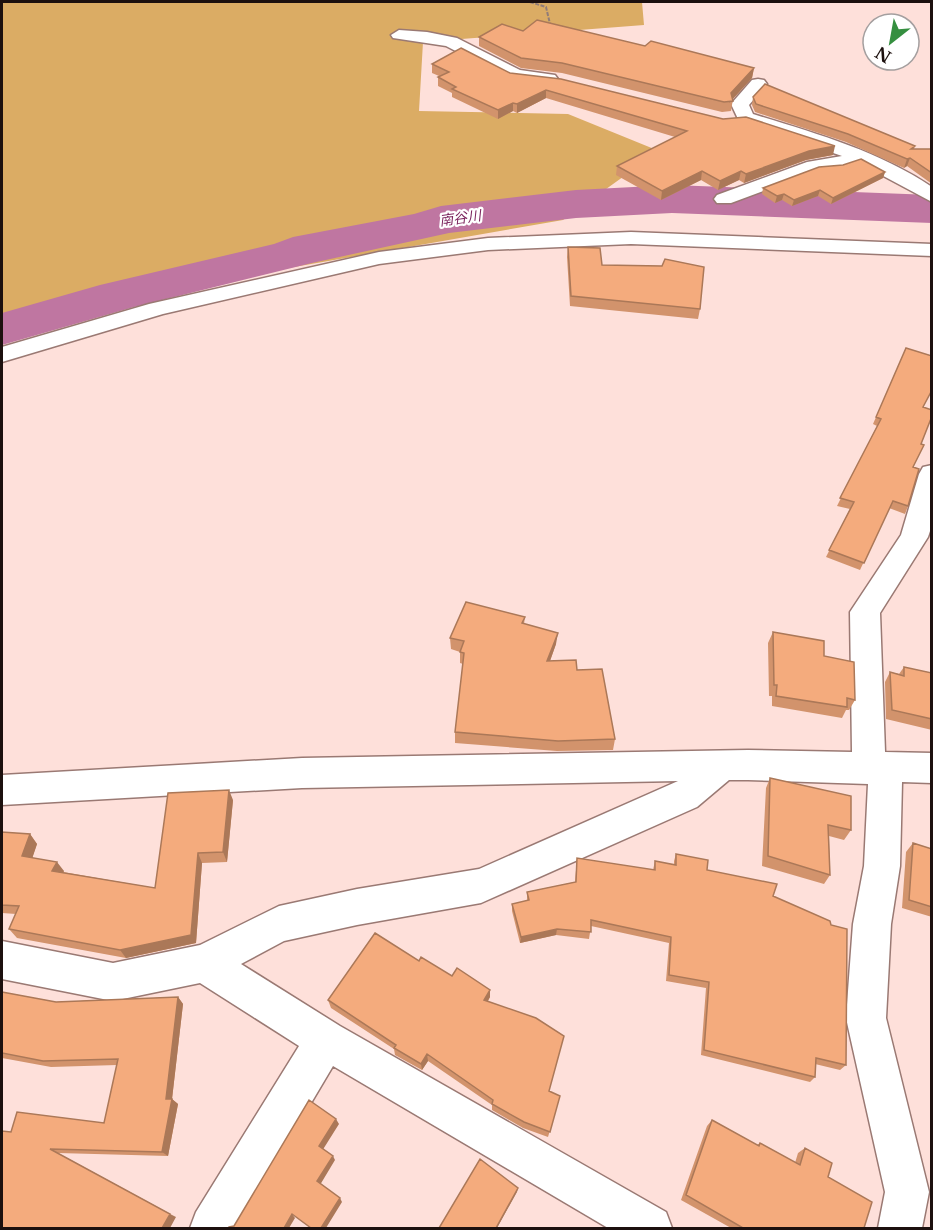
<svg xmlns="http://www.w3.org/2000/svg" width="933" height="1230" viewBox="0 0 933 1230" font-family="'Libre Baskerville','Noto Sans JP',serif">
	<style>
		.forest { fill: #dbac64 }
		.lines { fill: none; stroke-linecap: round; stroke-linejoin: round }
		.river { fill: #bf76a1; fill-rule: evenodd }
		.minor-casing { stroke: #9a7973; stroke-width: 3 }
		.path { stroke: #917c78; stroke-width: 2; stroke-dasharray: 4 1.5; stroke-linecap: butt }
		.minor { fill: #fff; fill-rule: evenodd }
		.wall { fill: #d2936c }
		.shaded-wall { fill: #ab7858 }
		.building { fill: #f4ab7d; stroke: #ab7858; stroke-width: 1.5 }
		.labels { text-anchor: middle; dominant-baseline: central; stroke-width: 4.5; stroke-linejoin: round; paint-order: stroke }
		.far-water-label { font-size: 14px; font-style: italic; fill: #7c255e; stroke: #fff }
	</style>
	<rect width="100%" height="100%" fill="#fee0da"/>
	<path class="forest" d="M2 2H642L644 25 423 42 419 111 568 114 659 151 563 220 2 318Z"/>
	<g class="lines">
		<path class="river" d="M672 185 932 195V223L672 213 576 218 449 233 312 263 134 307 2 345V313L100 285 274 244 293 237 414 214 441 206 576 190Z"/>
		<defs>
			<path id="minor" d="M399 30 427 32 457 38 520 70 555 75 558 79 555 83 549 84 510 79 446 46 393 38 391 35Z
				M758 79 764 80 767 84 749 105 753 114C814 133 877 150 932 187V202L859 163 840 169 817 171 731 203H717L714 199 717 195 807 162 842 156 739 121 731 104 752 80Z
				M631 232 932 244V256L631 244 488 250 379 264 163 314 2 362V347L149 304 379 252 488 238Z
				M932 465V525L928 537 880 613 885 752 932 753V783L902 782 900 866 891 924 886 1018 929 1192 922 1228H878L885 1192 846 1018 853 924 864 866 868 784 748 780H729L697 807 481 903 357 925 284 941 241 964 340 1026 666 1212 672 1228H608L333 1066 237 1228H190L196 1212 299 1046 200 983 113 1001 2 979V941L113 963 200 945 279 906 357 889 479 869 678 781 302 788 2 805V775L302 758 748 750 852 752 850 612 901 535 919 474 923 467Z"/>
		</defs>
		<use href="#minor" class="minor-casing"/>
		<path class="path" d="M530 2 546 7 550 24 554 25"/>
		<use href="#minor" class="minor"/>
	</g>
	<path class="wall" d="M523 31 645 46 754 68 752 78 733 99 731 111 722 112 562 73 521 68 479 46V37Z
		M432 64 510 73 833 155 806 160 744 183 739 180 718 190 701 180 661 200 616 175 617 166 675 137 546 98 517 113 513 111 498 119 452 97V93L438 86V77L439 76 432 73Z
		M753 97 915 146 914 149H932V184L907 166 904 168 846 142 755 112 752 105Z
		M885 172 883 178 831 204 818 196 792 206 782 200 775 203 762 194 763 188Z
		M568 247 602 265 700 309 698 319 570 306 567 257Z
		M906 348 923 407 921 444 913 467 908 506 905 514 889 508 860 570 826 557 850 509 837 506 877 426 873 424Z
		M525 617 524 624 556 644 550 661 577 670 615 739 613 750 557 751 455 743V732L463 664 460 663V652L451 649 450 638Z
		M773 632 824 656 855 700 849 710H846L842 718 772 706V696H769L768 643Z
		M904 667 932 673V730L886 719 885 682 890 672 899 674Z
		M770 778 851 830 844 840 829 836 830 875 824 884 762 866 766 788Z
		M233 800 227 862 202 863 196 943 126 958 17 938 9 929 16 914 2 913V832L30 834 37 844 32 858 64 871 63 872 155 888Z
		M913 843 932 849V917L902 908 906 852Z
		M676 854 707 870 773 896 846 1065 840 1070 815 1064V1077L810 1082 701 1055 706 988 666 981 669 943 591 926 589 939 556 935 520 943 512 911V904L527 901V892L575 882 577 858 653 870 655 861 674 865V861Z
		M419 961 452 976 490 997 488 1001 549 1091 560 1096 548 1137 523 1128 492 1110V1105L428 1061 422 1070 395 1055 394 1049 331 1008 328 1000Z
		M2 992 56 1002 178 997 183 1004 172 1099 178 1104 168 1156 58 1153 176 1217 11 1132 104 1123 117 1065 51 1067 2 1058Z
		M712 1120 757 1145 760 1143 795 1163 798 1153 805 1148 828 1177 864 1228H731L681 1200 707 1126Z"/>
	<path class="shaded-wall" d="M754 68 752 78 729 103 731 93Z
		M546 90V98L517 113V104Z
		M513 103V111L498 119V110Z
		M835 146 833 155 806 160 744 183 746 174 809 151Z
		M910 158 907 166 904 168 907 159Z
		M702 171 701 180 661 200 662 191Z
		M741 171 739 180 718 190 720 181Z
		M885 172 883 178 831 204 833 198Z
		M820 190 818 196 792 206 794 200Z
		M784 194 782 200 775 203 777 196Z
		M558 633 556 644 546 672 547 661Z
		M229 790 233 800 227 862 223 852Z
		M30 834 37 844 30 865 22 856Z
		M198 853 202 863 196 943 126 958 120 950Z
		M57 862 64 871 60 880 52 871Z
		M557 929 556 935 520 943 521 937Z
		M490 990V997L484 1007V1000Z
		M178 997 183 1004 172 1099 178 1104 168 1156 162 1152 166 1099Z
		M427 1054 428 1061 422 1070 421 1064Z
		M336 1119 339 1124 322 1151 319 1146Z
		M333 1156 335 1160 320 1185 317 1181Z
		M518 1188 517 1192 497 1228H496Z
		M340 1198 342 1202 326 1228H321Z
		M170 1214 176 1217 170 1228H162Z
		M292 1214 295 1218 289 1228H284Z"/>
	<path class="building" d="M537 20 645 46 651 41 754 68 731 93 733 101 724 102 562 63 521 58 479 37 502 24 523 31Z
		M461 48 510 73 561 79 723 119 746 117 835 146 809 151 746 174 741 171 720 181 702 171 662 191 617 166 687 131 546 90 517 104 513 103 498 110 452 89 456 87 438 77 449 72 432 64Z
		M765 84 915 146 911 149H932V173L910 158 907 159 848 134 756 104 753 97Z
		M861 159 885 172 833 198 820 190 794 200 784 194 777 196 763 188 819 167 843 165Z
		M568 247 600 248 602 265 662 266 665 259 704 267 700 309 571 296Z
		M906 348 932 356V390L923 407 932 410V416L921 444 924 445 913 467 919 469 908 506 893 501 864 563 829 550 854 502 840 498 881 419 876 417Z
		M466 602 525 617 522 623 558 633 547 661 576 660 577 670 602 669 615 739 558 741 455 732 464 653 460 652 464 641 450 638Z
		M773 632 824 641V656L854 662 855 700 847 698V707L776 696 777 685H774Z
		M904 667 932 673V719L892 710 890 672 904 676Z
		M770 778 851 796V830L828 825 830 875 768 856Z
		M229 790 223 852 198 853 191 935 120 950 9 929 19 906 2 905V832L30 834 22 856 57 862 52 871 155 888 168 793Z
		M913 843 932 849V907L909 900Z
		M676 854 708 860 707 870 777 884 773 896 830 921 831 925 847 929 846 1065 816 1058 815 1077 704 1050 709 982 669 975 671 937 591 920V932L557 929 521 937 512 904 529 900 527 892 576 882 577 858 655 870V861L676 865Z
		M375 933 419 961 421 957 452 976 457 968 490 990 484 1000 536 1018 564 1036 549 1091 560 1096 550 1132 524 1122 492 1104 493 1100 427 1054 421 1064 394 1048 396 1045 328 1000Z
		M2 992 56 1002 178 997 166 1099H172L162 1152 50 1149 170 1214 162 1228H2V1131L11 1132 17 1112 104 1123 118 1059 43 1061 2 1053Z
		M309 1100 336 1119 319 1146 333 1156 317 1181 340 1198 321 1228H311L292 1214 284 1228H228L229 1227 234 1226Z
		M712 1120 759 1146 760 1143 800 1165 805 1148 832 1163 828 1177 872 1202 864 1228H743L686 1195Z
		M480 1159 518 1188 496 1228H439Z"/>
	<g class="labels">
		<g class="far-water-label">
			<text transform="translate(460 218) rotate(-8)">南谷川</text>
		</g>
	</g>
	<rect width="933" height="1230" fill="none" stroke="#1c100e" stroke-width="6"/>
	<g transform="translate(891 42) rotate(211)"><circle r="28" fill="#ffffff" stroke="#a49f9f" stroke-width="1.5"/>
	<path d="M0-4.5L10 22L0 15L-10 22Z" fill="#358f40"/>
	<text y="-9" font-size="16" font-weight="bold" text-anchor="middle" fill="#1c100e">N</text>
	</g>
</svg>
